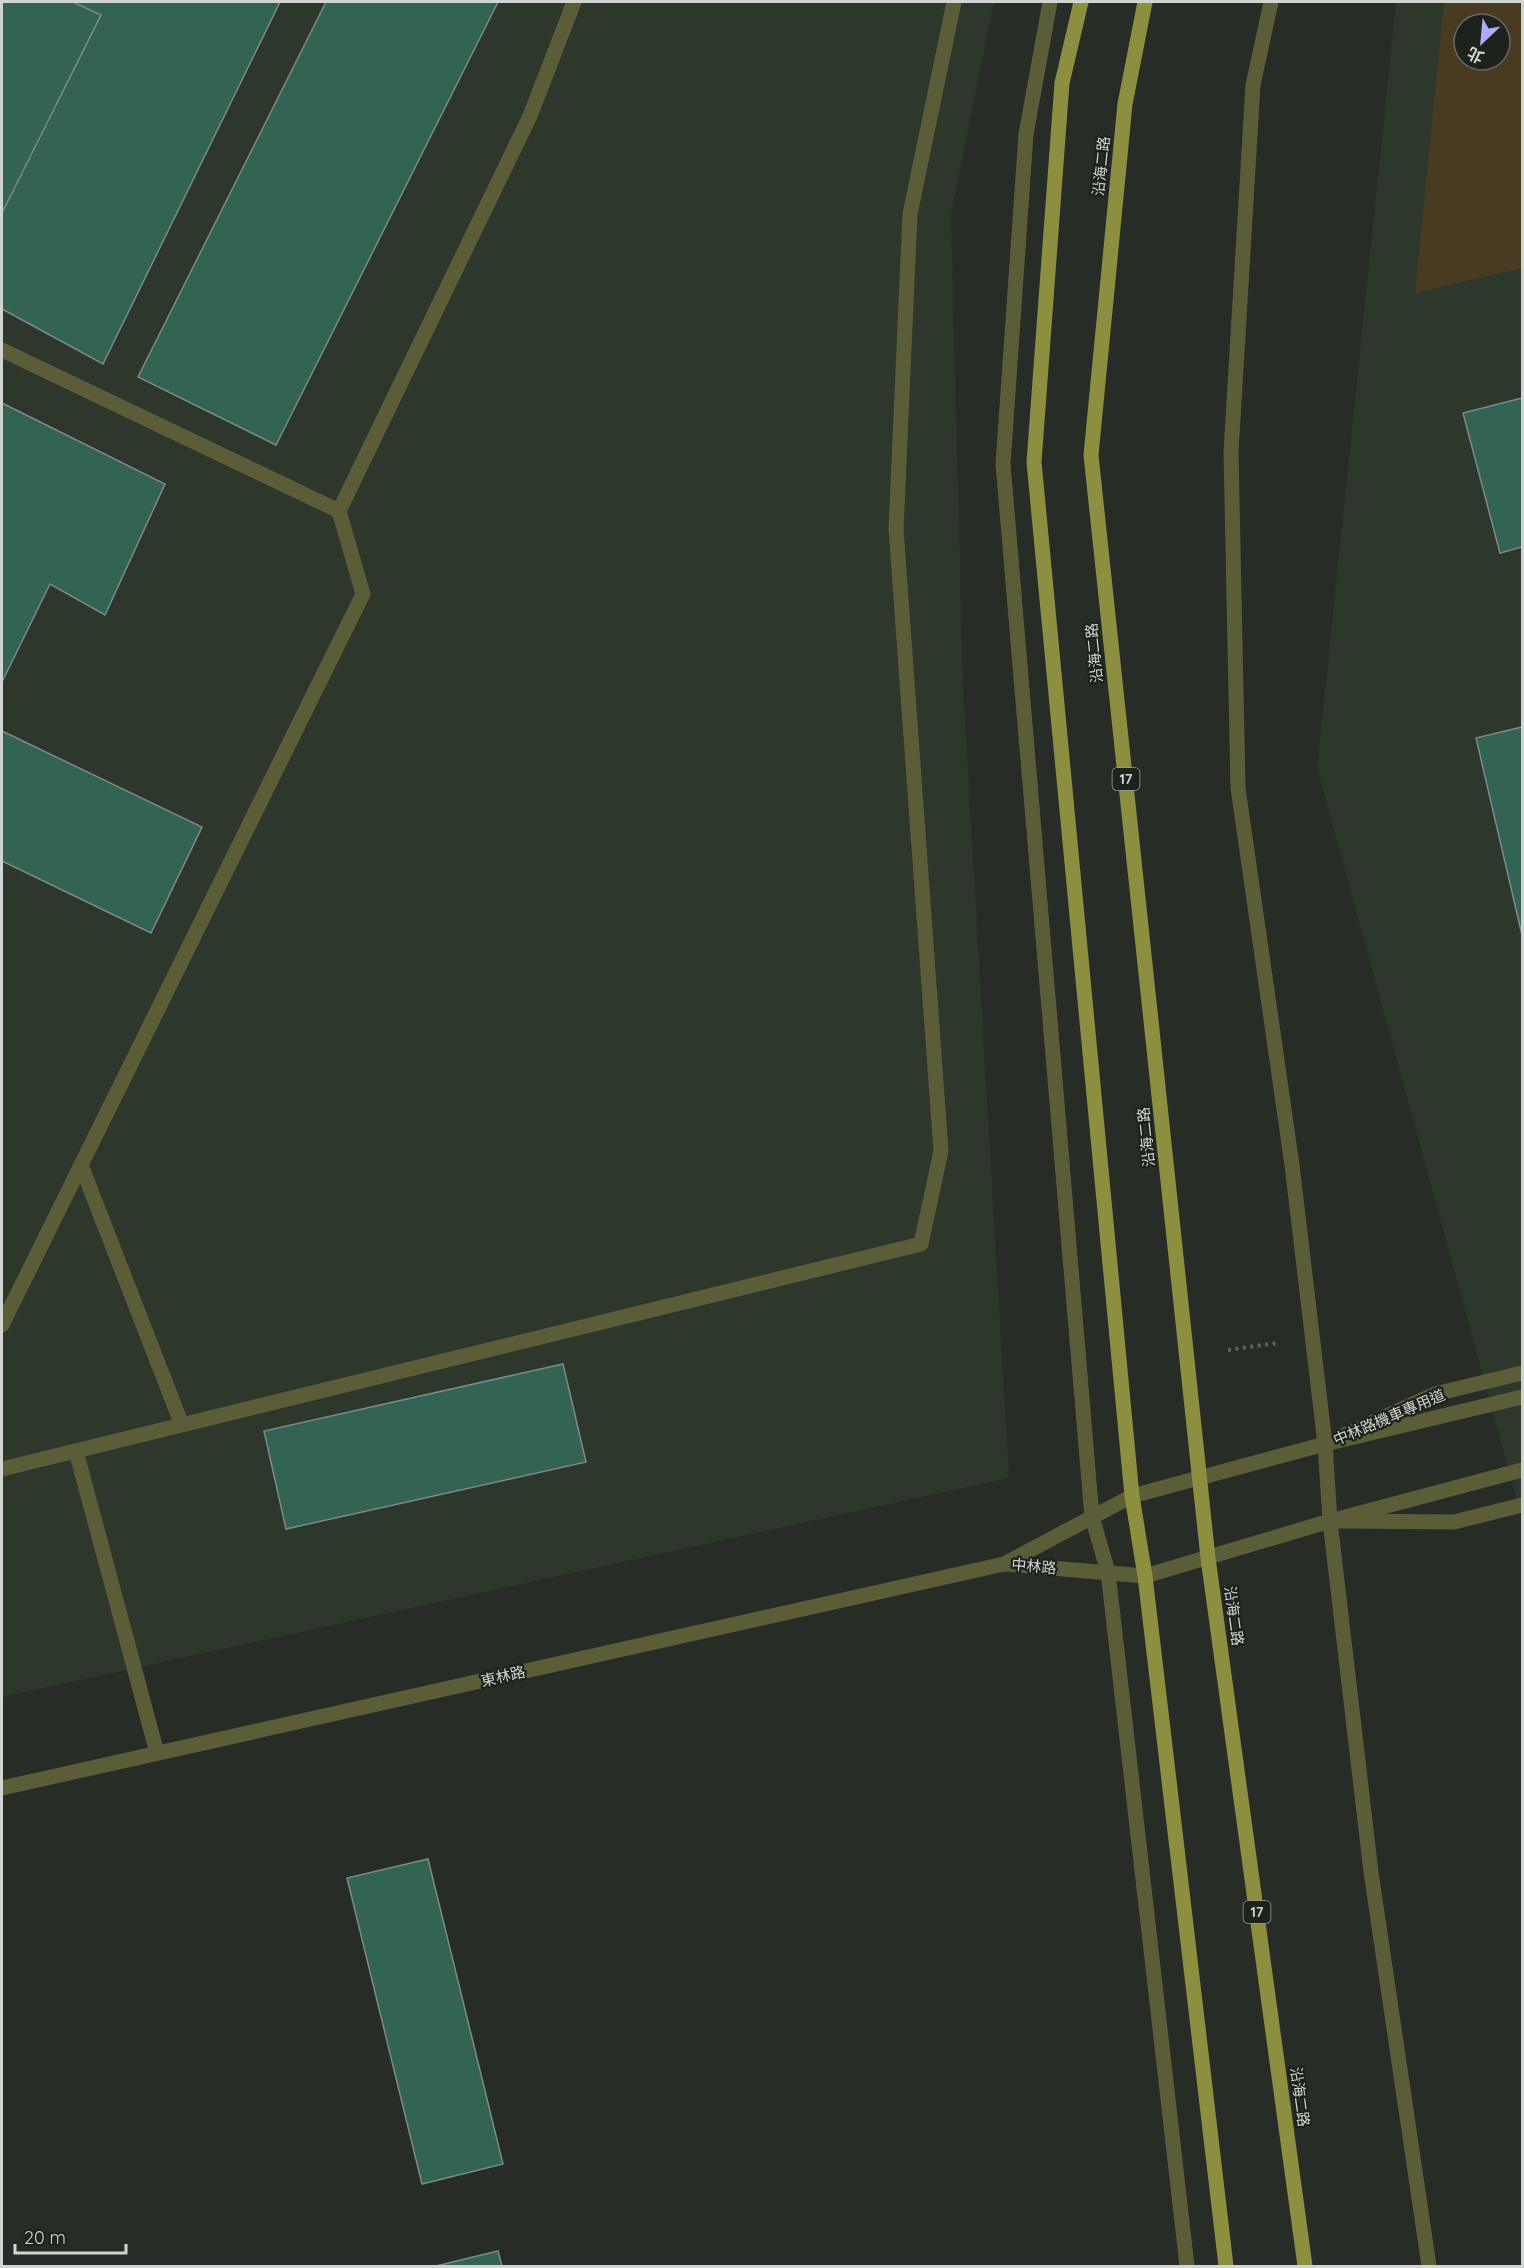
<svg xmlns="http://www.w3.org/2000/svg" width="1524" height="2268" viewBox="0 0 1524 2268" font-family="Quicksand,'Noto Sans TC',sans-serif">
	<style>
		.built { fill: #2e372c; fill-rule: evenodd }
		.green { fill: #493b22; fill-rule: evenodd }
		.building { fill: #336352; stroke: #7f8985; stroke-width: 1.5 }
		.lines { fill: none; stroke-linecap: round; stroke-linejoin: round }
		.path { stroke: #5e635e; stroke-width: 4; stroke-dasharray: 3 4.5; stroke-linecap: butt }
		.service { stroke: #5b5d39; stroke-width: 15 }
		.minor { stroke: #5b5d39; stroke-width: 15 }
		.tertiary { stroke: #5b5d39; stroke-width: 15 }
		.primary { stroke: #8c8f40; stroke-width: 15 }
		.labels { text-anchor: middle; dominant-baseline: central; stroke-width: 4.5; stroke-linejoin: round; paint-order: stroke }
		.shield { fill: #1d221c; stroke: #9b9f9b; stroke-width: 1.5 }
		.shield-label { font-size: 14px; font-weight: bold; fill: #d1d5d1 }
		.street-label { font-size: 15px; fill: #d1d5d1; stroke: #1d221c }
	</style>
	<rect width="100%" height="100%" fill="#272c26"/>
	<path class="built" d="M2 2H994L951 215 963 686 1009 1478 2 1697Z
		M1396 2H1522V1519L1317 768ZM1464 24H1500V60H1464Z"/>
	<path class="green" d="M1444 2H1522V268L1415 293ZM1464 24H1500V60H1464Z"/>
	<path class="building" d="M2 2H280L103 364 2 309Z
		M2 2H73L101 15 2 213Z
		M326 2H498L276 445 138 377Z
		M1522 398V547L1500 553 1463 413Z
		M2 403 165 484 105 615 50 584 2 682Z
		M1522 727V935L1476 738Z
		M2 731 202 827 151 933 2 861Z
		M563 1364 586 1462 286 1529 264 1431Z
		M428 1859 503 2164 422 2184 347 1878Z
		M498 2251 502 2266H436Z"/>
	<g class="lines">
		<path class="path" d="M1228 1350 1277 1343"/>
		<path class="service" d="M2 350 339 511 363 594 2 1325
			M339 511 530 116 574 2
			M81 1165 182 1425
			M1342 1436 1435 1394 1522 1373
			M76 1451 157 1753
			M2 1469 921 1244 941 1151 896 529 910 214 954 2
			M1339 1521 1454 1522 1522 1505"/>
		<path class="minor" d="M1050 2 1026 134 1003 464 1092 1517 1108 1572 1187 2266
			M1271 2 1253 85 1231 452 1238 788 1292 1165 1325 1444 1330 1521 1371 1872 1429 2266"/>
		<path class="tertiary" d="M1004 1564 1145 1576 1330 1521 1522 1470
			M2 1788 1004 1564 1132 1496 1325 1444 1522 1397"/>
		<path class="primary" d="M1081 2 1062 83 1034 462 1132 1496 1145 1576 1226 2266
			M1145 2 1125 104 1091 455 1208 1558 1305 2266"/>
	</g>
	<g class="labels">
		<g class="shield">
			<rect x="1112.5" y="768" width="27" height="22" rx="4.5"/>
			<rect x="1243.5" y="1901" width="27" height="22" rx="4.5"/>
		</g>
		<g class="shield-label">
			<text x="1126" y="779">17</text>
			<text x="1257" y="1912">17</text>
		</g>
		<g class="street-label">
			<text transform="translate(1101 166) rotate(-84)">沿海二路</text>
			<text transform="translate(1094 653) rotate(-96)">沿海二路</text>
			<text transform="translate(1146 1137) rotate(-96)">沿海二路</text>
			<text transform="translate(1389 1417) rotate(-23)">中林路機車專用道</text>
			<text transform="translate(1034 1566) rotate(5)">中林路</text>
			<text transform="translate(1234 1616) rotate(82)">沿海二路</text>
			<text transform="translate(503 1676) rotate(-13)">東林路</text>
			<text transform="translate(1300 2097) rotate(82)">沿海二路</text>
		</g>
	</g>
	<rect width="1524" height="2268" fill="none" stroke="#d1d5d1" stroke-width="6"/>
	<g transform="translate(1482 42) rotate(206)"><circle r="28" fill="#1d221c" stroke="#656a64" stroke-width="1.5"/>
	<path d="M0-4.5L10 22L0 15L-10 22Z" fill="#abaffb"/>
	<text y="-9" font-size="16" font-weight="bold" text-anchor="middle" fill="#d1d5d1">北</text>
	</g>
	<path d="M15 2244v9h111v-9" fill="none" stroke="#d1d5d1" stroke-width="3"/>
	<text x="24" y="2244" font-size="18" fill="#d1d5d1" stroke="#1d221c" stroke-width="4.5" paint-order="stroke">20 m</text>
</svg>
